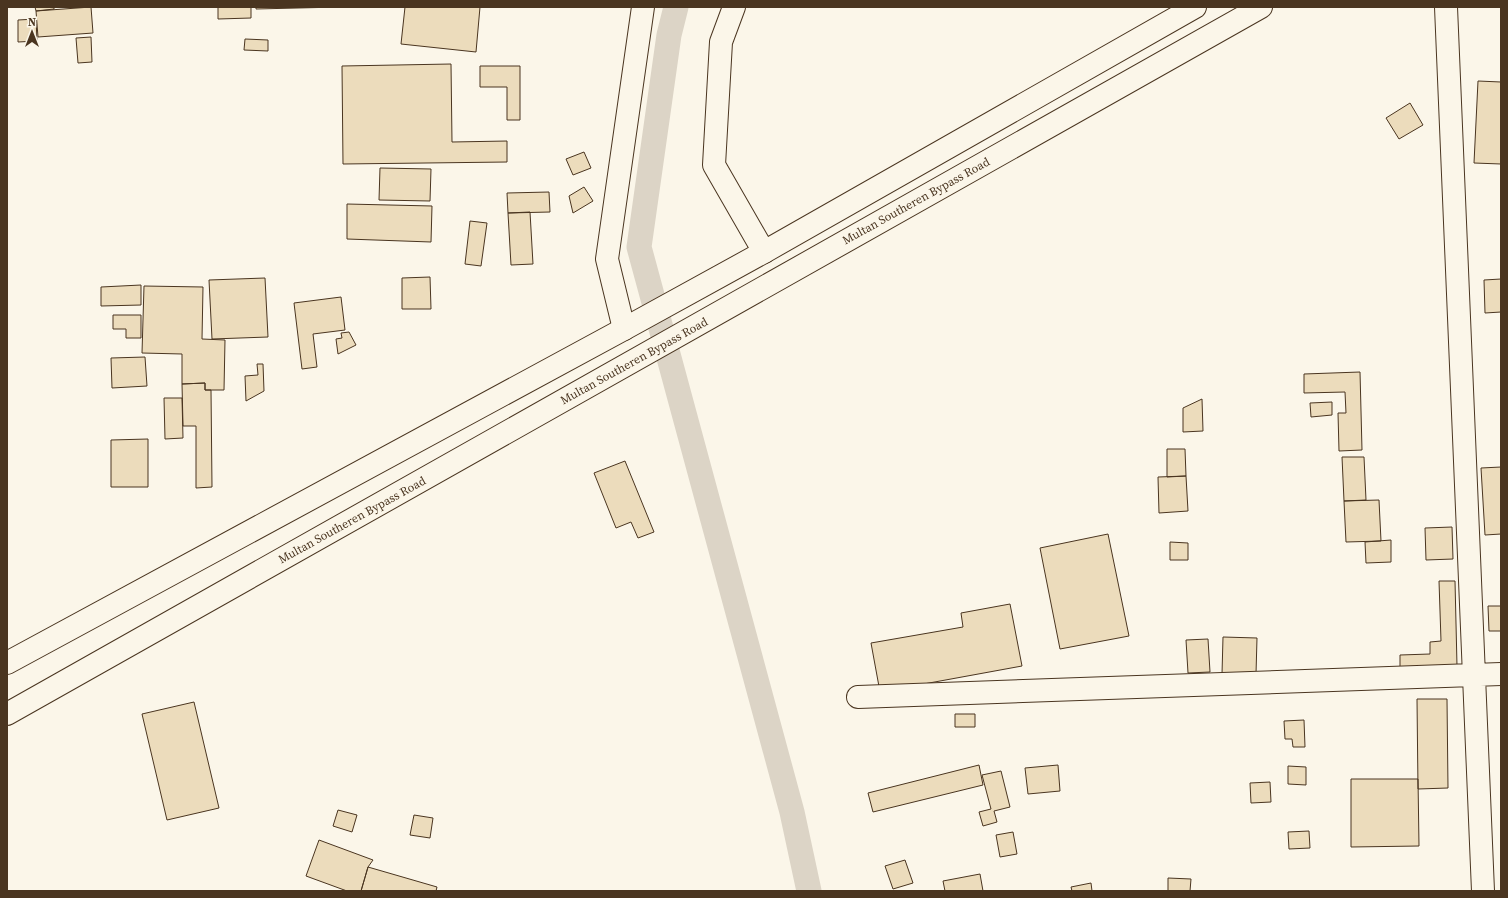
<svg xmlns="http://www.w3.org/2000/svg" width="1508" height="898" viewBox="0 0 1508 898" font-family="'Source Serif 4',serif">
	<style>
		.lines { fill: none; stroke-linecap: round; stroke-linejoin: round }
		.canal { stroke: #dcd4c6; stroke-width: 25 }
		.building { fill: #ecdcbc; stroke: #4a3520 }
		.minor-casing { stroke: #4a3520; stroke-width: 24 }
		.trunk-casing { stroke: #4a3520; stroke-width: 24 }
		.minor { stroke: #fbf6e9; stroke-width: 22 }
		.trunk { stroke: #fbf6e9; stroke-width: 22 }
		.labels { text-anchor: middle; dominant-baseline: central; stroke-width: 3; stroke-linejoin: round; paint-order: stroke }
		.street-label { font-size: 12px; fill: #4a3520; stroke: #fbf6e9 }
	</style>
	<rect width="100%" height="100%" fill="#fbf6e9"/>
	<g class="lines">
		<path class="canal" d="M676 7 669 35 639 247 792 812 809 891"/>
	</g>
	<path class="building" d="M35 7H54V9L36 11Z
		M91 7 93 33 38 37 36 11Z
		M218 7H251V18L218 19Z
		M256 7H339L256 9Z
		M405 7H480L476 52 401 44Z
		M36 19 37 41 18 42V20Z
		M91 37 92 62 78 63 76 38Z
		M245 39 268 40V51L244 50Z
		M451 64 452 142 507 141V162L343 164 342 66Z
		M480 66H520V120H507V87H480Z
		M1478 81 1501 82V164L1474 163Z
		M1410 103 1423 125 1399 139 1386 118Z
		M584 152 591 168 573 175 566 159Z
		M380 168 431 169 430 201 379 200Z
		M584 187 593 201 573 213 569 196Z
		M549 192 550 212 508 213 507 193Z
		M347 204 432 206 431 242 347 239Z
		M530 212 533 264 511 265 508 213Z
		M470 221 487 223 481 266 465 264Z
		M430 277 431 309H402V278Z
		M265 278 268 337 212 339 209 280Z
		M1501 279V312L1485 313 1484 280Z
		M141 285V305L101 306V287Z
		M144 286 203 287 202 339 225 340 224 390H205V383L182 384V354L142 353Z
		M341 297 345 330 313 334 317 367 302 369 294 303Z
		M113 315H141V338H126V329H113Z
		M349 332 356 345 338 354 336 339 342 338 341 333Z
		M145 357 147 386 112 388 111 358Z
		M257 364H263L264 391 246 401 245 376 258 375Z
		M1360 372 1362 450 1339 451 1338 413H1346L1345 392 1304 393V374Z
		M205 383V390H211L212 487 196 488V426H183L182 384Z
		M164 398H182L183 438 165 439Z
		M1202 399 1203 431 1183 432V408Z
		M1332 402V415L1311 417 1310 403Z
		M148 439V487H111V440Z
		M1167 449H1185L1186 476 1167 477Z
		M1342 457H1364L1366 500 1344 501Z
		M625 461 654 532 638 538 631 522 616 528 594 473Z
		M1501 467V534L1485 535 1481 468Z
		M1186 476 1188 511 1159 513 1158 477Z
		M1379 500 1381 541 1346 542 1344 501Z
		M1452 527 1453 559 1426 560 1425 528Z
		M1108 534 1129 636 1060 649 1040 548Z
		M1391 540V562L1366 563 1365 542Z
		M1170 542 1188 543V560H1170Z
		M1439 581H1455L1457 666 1400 668V655L1430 654V642L1441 641Z
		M1010 604 1022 666 880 692 871 643 963 627 961 613Z
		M1488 606H1501V631H1489Z
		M1223 637 1257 638 1256 674H1222Z
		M1208 639 1210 672 1188 673 1186 640Z
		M1417 699H1447L1448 788 1418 789Z
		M194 702 219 808 167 820 142 714Z
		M955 714H975V727H955Z
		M1304 720 1305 747H1293L1292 739H1285L1284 721Z
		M979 765 983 785 873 812 868 793Z
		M1058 765 1060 791 1028 794 1025 768Z
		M1288 766 1306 767V785L1288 784Z
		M1001 771 1010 807 994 811 997 822 983 826 979 812 991 809 982 775Z
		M1351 779H1418L1419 846 1351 847Z
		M1270 782 1271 802 1251 803 1250 783Z
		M338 810 357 815 352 832 333 826Z
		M414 815 433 818 430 838 410 835Z
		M1309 831 1310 848 1289 849 1288 832Z
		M1013 832 1017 854 1000 857 996 835Z
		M319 840 373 860 368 867 361 891H347L306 876Z
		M905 860 913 883 893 889 885 866Z
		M368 867 437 887 436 891H361Z
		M980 874 983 891H945L943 881Z
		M1168 878 1191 879 1190 891H1168Z
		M1091 883 1092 891H1072L1071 887Z"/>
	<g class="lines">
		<defs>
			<path id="minor" d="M734 7 721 42 714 165 764 252
				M1446 7 1483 891
				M624 329 607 259 643 7
				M858 697 1501 674"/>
			<path id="trunk" d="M7 663 624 329 764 252 1195 7
				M7 714 1261 7"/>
		</defs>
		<use href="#minor" class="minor-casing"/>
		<use href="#trunk" class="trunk-casing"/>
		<use href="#minor" class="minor"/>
		<use href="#trunk" class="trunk"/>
	</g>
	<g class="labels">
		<g class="street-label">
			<text transform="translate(916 201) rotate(-29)">Multan Southeren Bypass Road</text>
			<text transform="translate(634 361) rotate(-29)">Multan Southeren Bypass Road</text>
			<text transform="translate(352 520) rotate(-29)">Multan Southeren Bypass Road</text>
		</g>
	</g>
	<rect width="1508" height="898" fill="none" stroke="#4a3520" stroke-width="16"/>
	<g transform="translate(32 32)" stroke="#fbf6e9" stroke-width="3" paint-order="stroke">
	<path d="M0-3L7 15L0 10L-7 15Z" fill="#4a3520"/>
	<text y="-6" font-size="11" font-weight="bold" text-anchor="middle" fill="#4a3520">N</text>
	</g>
</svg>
